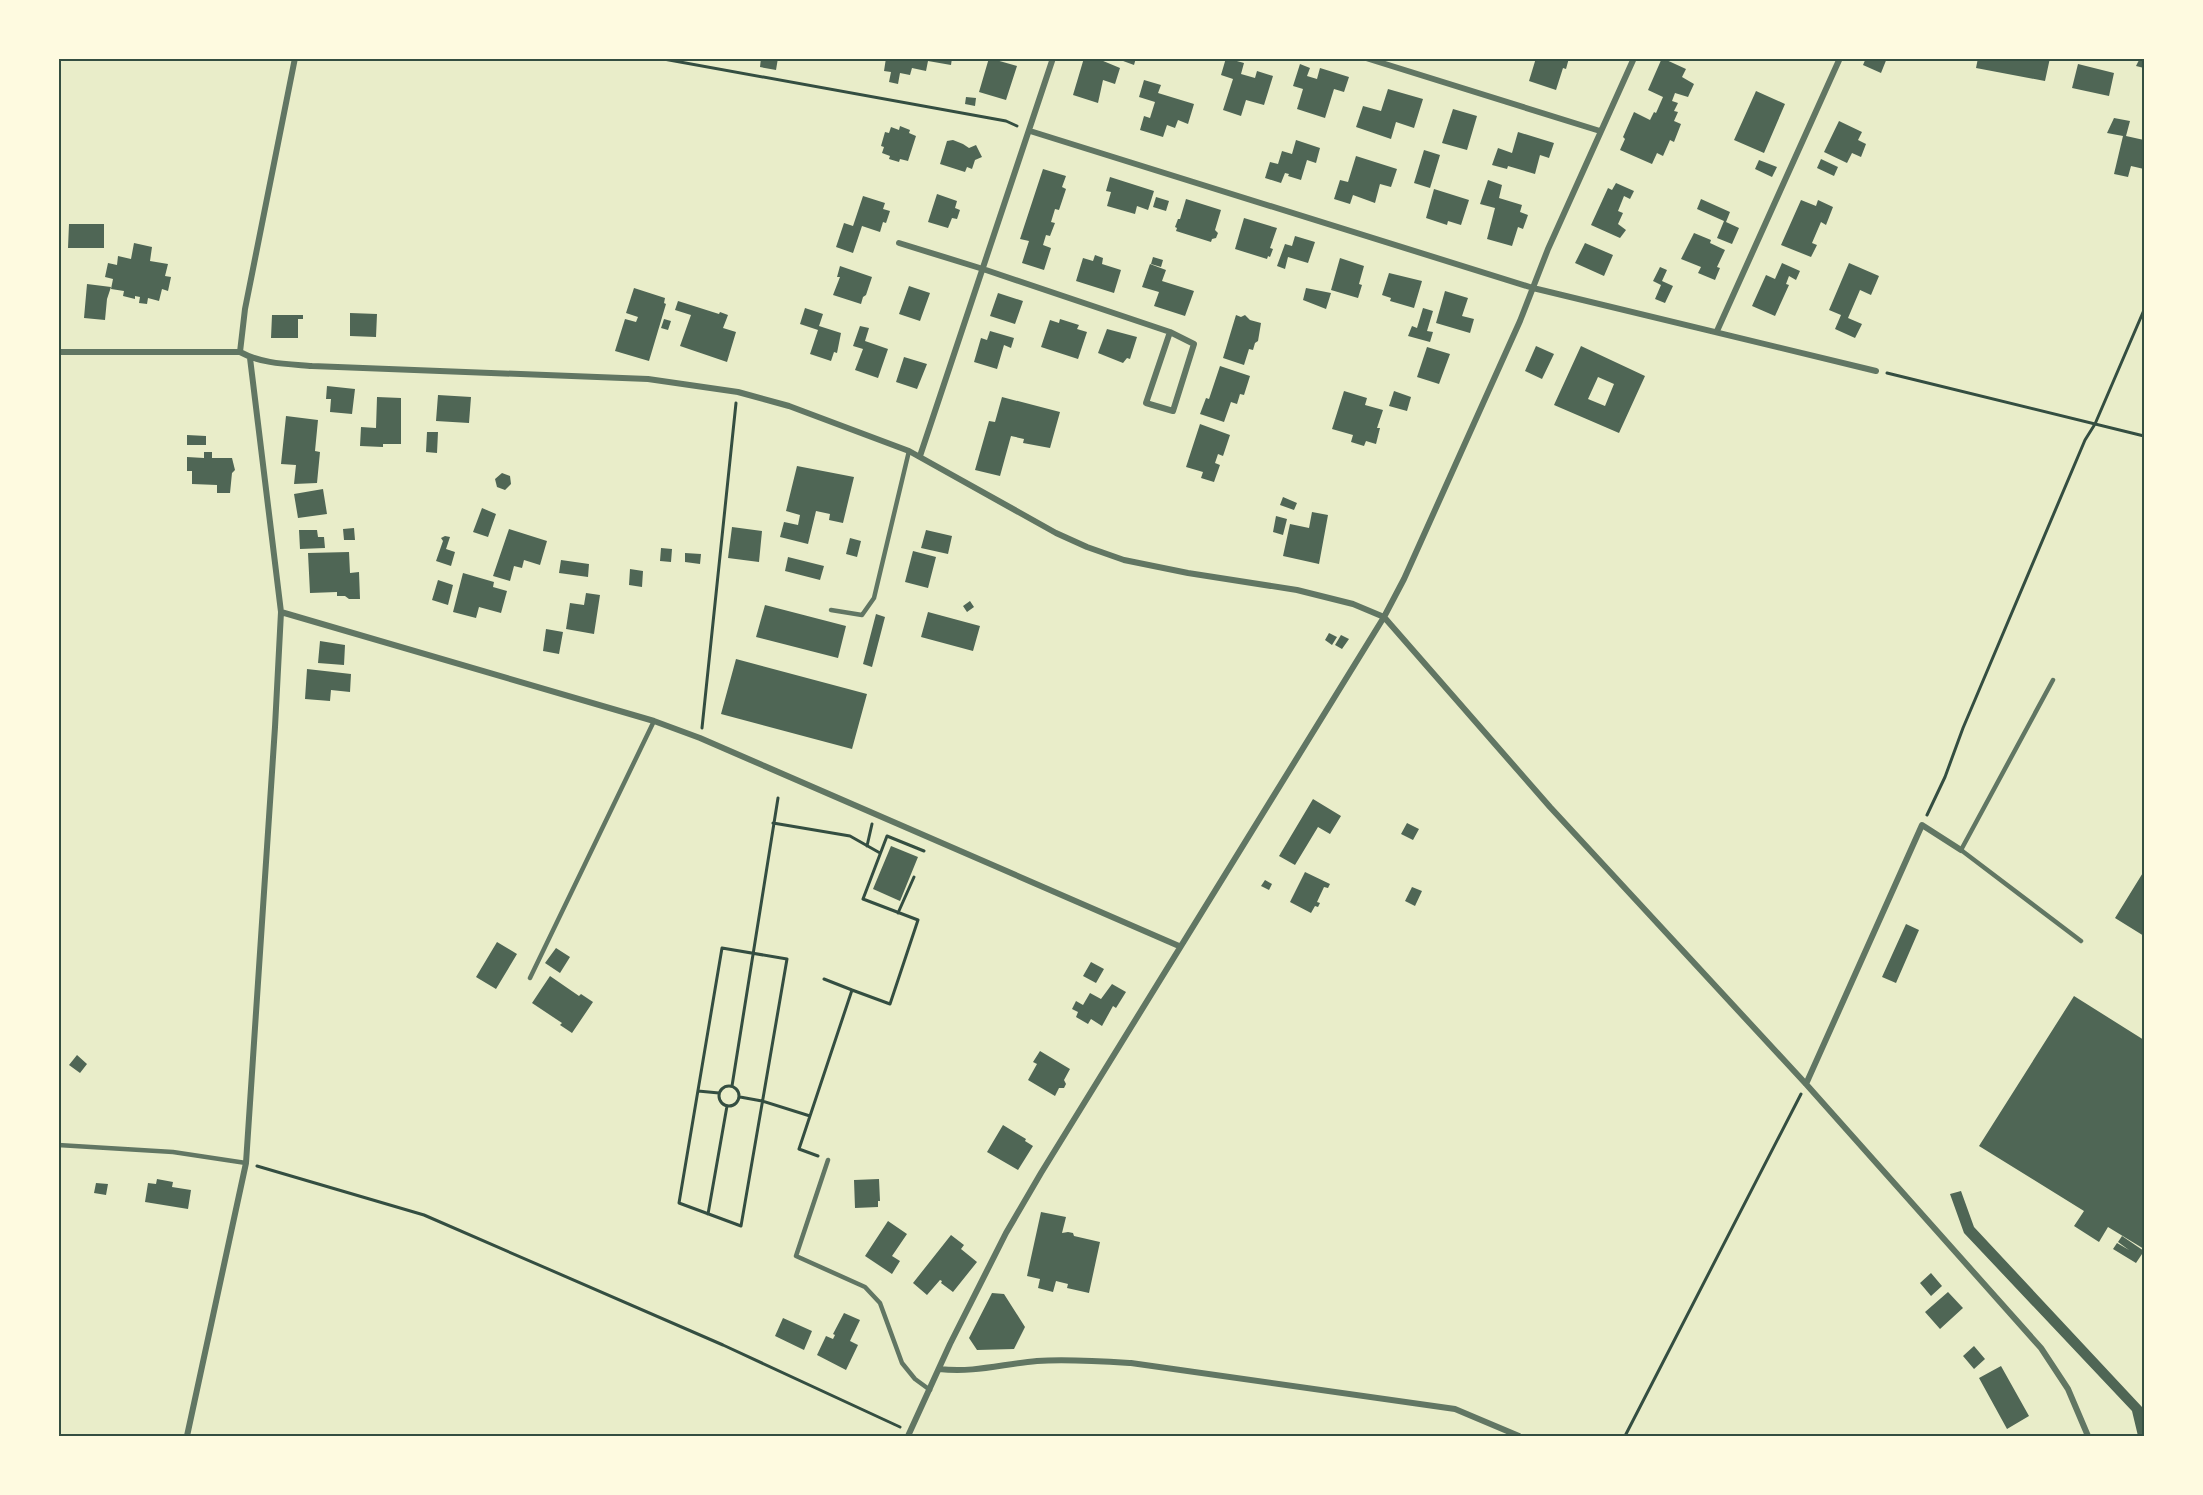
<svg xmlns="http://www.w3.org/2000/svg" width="2203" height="1495" viewBox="0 0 2203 1495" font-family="Poppins,sans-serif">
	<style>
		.building { fill: #4f6655; fill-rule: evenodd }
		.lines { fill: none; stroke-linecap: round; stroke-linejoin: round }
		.path { stroke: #344e41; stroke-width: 3 }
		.service { stroke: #617663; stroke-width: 4.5 }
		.minor { stroke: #617663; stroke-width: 6 }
		.neatline { fill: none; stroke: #344e41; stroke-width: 2 }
	</style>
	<rect width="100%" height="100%" fill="#e9edc9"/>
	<path class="building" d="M761 58H778L776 70 760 67Z
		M886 58H952L951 65 928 61 926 71 912 68 910 75 900 73 898 84 889 82 891 72 884 71Z
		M989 58 1017 66 1006 100 979 92Z
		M1084 58H1096L1120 68 1115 84 1103 80 1098 103 1073 95Z
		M1115 58H1136L1134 65Z
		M1226 58 1244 63 1241 74 1255 78 1257 71 1273 76 1264 105 1246 100 1241 116 1223 110 1233 79 1221 75Z
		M1536 58H1569L1566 69 1563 68 1556 90 1529 81Z
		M1662 58 1686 69 1682 77 1694 84 1688 97 1675 93 1672 101 1678 103 1674 111 1678 112 1674 121 1681 124 1674 142 1670 140 1663 156 1657 153 1652 164 1620 150 1625 139 1623 137 1634 112 1650 120 1654 112 1656 113 1663 97 1648 90Z
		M1866 58H1887L1881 73 1863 65Z
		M1978 58H2050L2045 81 1976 68Z
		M2140 58H2144V68L2136 66Z
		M1300 64 1310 68 1307 76 1317 79 1320 68 1349 77 1344 92 1334 89 1325 118 1297 109 1303 89 1293 86Z
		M2078 64 2114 73 2109 96 2072 88Z
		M1144 80 1161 85 1158 93 1194 104 1188 124 1178 120 1175 128 1167 125 1163 137 1140 130 1144 116 1150 118 1155 102 1139 97Z
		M1388 89 1423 99 1414 128 1396 122 1391 139 1356 127 1363 106 1381 111Z
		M1756 91 1785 104 1764 153 1734 140Z
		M966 97 976 98 975 106 965 104Z
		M1453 109 1477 116 1467 150 1442 143Z
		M2114 118 2130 121 2126 136 2144 140V169L2131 166 2128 177 2114 174 2123 136 2107 133Z
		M1839 121 1862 132 1858 140 1866 144 1861 157 1852 153 1847 163 1824 152Z
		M900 126 910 130 909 133 916 136 908 161 900 159 899 162 889 159 890 156 882 153 884 147 881 146 885 132 889 133 891 127 899 130Z
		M1518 132 1554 143 1549 158 1540 155 1535 174 1508 166 1507 169 1492 165 1498 148 1512 153Z
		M953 140 963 144 969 148 976 145 982 157 975 160 972 169 967 167 965 172 940 164 947 141Z
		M1296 140 1320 148 1316 163 1307 160 1301 180 1288 176 1289 174 1285 173 1281 183 1265 178 1270 162 1278 164 1282 151 1292 154Z
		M1424 150 1440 155 1430 188 1414 183Z
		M1356 156 1397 169 1391 187 1380 184 1375 203 1353 195 1350 204 1334 199 1340 180 1348 182Z
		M1821 159 1838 167 1834 176 1817 168Z
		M1759 160 1777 167 1772 177 1755 169Z
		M1043 169 1066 176 1062 187 1066 189 1059 210 1055 209 1051 222 1055 223 1050 236 1046 235 1043 245 1051 248 1044 270 1022 263 1029 241 1020 239Z
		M1110 177 1154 191 1148 210 1137 206 1135 214 1107 206 1111 192 1106 191Z
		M1488 180 1502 185 1499 198 1522 205 1520 212 1528 215 1523 229 1518 227 1512 246 1487 239 1495 208 1480 204Z
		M1616 183 1634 191 1630 199 1624 196 1618 211 1623 213 1618 224 1626 230 1620 238 1591 225 1608 188 1612 190Z
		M1434 189 1469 200 1461 225 1448 221 1447 225 1426 218Z
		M937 194 957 201 955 208 960 210 957 219 952 218 948 228 928 222Z
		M863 196 885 203 883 209 890 211 886 223 883 222 880 232 862 226 853 253 836 247 844 223 853 226Z
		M1156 197 1169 201 1166 211 1153 207Z
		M1186 199 1221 210 1215 230 1218 233 1216 238 1212 239 1211 242 1176 231 1177 228 1175 227 1178 219H1180Z
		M1701 199 1730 212 1726 222 1739 228 1732 244 1717 238 1724 221 1697 209Z
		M1801 200 1816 206 1818 200 1833 207 1826 225 1821 222 1812 243 1817 245 1811 257 1781 245Z
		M1244 218 1277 228 1270 248 1273 249 1270 257 1268 256 1267 259 1235 249Z
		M69 224H104V248H68Z
		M1694 233 1711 240 1710 243 1725 250 1717 267 1720 268 1715 280 1698 273 1701 267 1681 259Z
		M1295 236 1315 242 1308 263 1288 257 1285 269 1277 266 1285 244 1292 246Z
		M134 243 152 247 150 261 168 264 165 276 171 277 168 291 162 289 159 301 148 298 147 304 139 303 140 297 135 296V299L123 296 124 291 111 289 113 279 105 277 108 263 117 265 118 256 131 259Z
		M1585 243 1613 255 1604 276 1575 263Z
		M1095 255 1103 258 1102 264 1121 270 1114 293 1076 281 1083 258 1093 261Z
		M1153 257 1163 260 1161 267 1151 264Z
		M1340 258 1364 266 1359 284 1362 285 1358 298 1331 290Z
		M1782 263 1800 271 1796 280 1789 276 1786 284 1789 285 1775 316 1752 306 1766 275 1775 279Z
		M1849 263 1879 276 1871 295 1860 290 1848 318 1862 324 1855 338 1835 329 1841 315 1829 310Z
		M1150 264 1166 270 1162 281 1194 291 1185 316 1154 306 1159 292 1142 287Z
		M840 266 872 277 866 295 863 297 861 304 833 295 840 277H837Z
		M1660 267 1667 270 1662 281 1673 286 1665 303 1655 299 1661 285 1653 281Z
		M1389 273 1422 281 1414 308 1390 301 1391 298 1382 295Z
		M87 284 111 287 107 299 105 320 84 318Z
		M909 286 930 293 920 321 899 314Z
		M634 288 665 298 664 303 666 304 649 361 615 351 625 319 636 322 638 317 626 313Z
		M1306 288 1331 293 1326 309 1303 300Z
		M1445 291 1468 298 1462 316 1474 319 1470 333 1436 323Z
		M998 293 1023 301 1015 324 990 316Z
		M678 301 719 314 720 312 728 315 723 328 736 332 727 362 680 346 691 315 675 310Z
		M805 308 823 314 819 326 841 333 837 353 834 352 831 361 810 354 818 330 800 324Z
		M1423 308 1433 311 1427 331 1433 332 1430 342 1408 336 1412 326 1417 328Z
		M350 313 377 314 376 337 350 336Z
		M272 315H303V319H298V338H271Z
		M1236 315 1241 317 1245 315 1250 320 1261 323 1258 341 1255 343 1253 350 1249 349 1244 365 1223 358Z
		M664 319 671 321 668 330 661 328Z
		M1060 319 1079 325 1077 329 1087 332 1078 359 1041 347 1050 320 1059 323Z
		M860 326 869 328 865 341 888 349 878 378 855 370 863 349 853 346Z
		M1107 329 1137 337 1130 359 1127 358 1123 363 1098 353Z
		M990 331 1014 338 1011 348 1004 345 997 369 974 362 981 338 987 340Z
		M1536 346 1554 354 1542 379 1525 371Z
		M1581 346 1645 376 1619 433 1554 405ZM1598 377 1614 384 1605 406 1588 399Z
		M1427 347 1450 354 1439 384 1417 377Z
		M904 357 927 364 917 389 896 382Z
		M1220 366 1250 376 1244 395 1240 394 1237 404 1231 402 1224 422 1200 414 1206 398 1209 399Z
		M327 386 355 389 352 414 330 412 331 399H326Z
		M1344 391 1367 398 1365 405 1383 410 1377 428H1380L1376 444 1366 441 1364 446 1351 442 1353 435 1332 429Z
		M1394 391 1411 397 1407 411 1389 406Z
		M438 395 471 397 469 423 436 421Z
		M377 397 401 398V444H383V447L360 446 361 427 376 428Z
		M1002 397 1060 412 1050 448 1023 443 1024 439 1011 436 1000 476 975 470 989 421 995 422Z
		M286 416 318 420 315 451 320 452 317 483 294 484 296 465 281 464Z
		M1200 424 1230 435 1223 456 1218 454 1215 463 1220 465 1214 482 1201 478 1203 472 1186 467Z
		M427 432H438L437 453 426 452Z
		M187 435 206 436V445H187Z
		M204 452H212V458H232L235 470 232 473 230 493H217V485L192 484V471H187V457L204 458Z
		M797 466 854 477 843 523 829 520 830 514 816 511 808 544 780 537 784 522 798 525 800 515 786 511Z
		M502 473 510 476 511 484 505 490 497 487 495 479Z
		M323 489 327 514 298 518 294 494Z
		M1283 497 1297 503 1294 510 1280 505Z
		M482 508 496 514 488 537 473 532Z
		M1312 512 1328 515 1319 564 1283 556 1290 524 1309 528Z
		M1276 516 1287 519 1283 535 1273 532Z
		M732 527 762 531 759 562 728 558Z
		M354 528 355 540H344L343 529Z
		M509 529 547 541 540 565 524 560 522 568 514 566 510 581 493 576Z
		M299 530H317L318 537H324L325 548 300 549Z
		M926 530 952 536 948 554 921 548Z
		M445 536 450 537 446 549 455 552 451 566 436 561 443 541 441 538Z
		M850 538 861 541 857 557 846 554Z
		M661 548 672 549 671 562 660 561Z
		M913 551 936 557 928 588 905 582Z
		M349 552 350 573 359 572 360 599H349L345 596H337V592L310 593 308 553Z
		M685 553 701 554 700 564 685 562Z
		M788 557 824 566 820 580 785 571Z
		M561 560 589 564 588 577 559 573Z
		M630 569 643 571 642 587 629 585Z
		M463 573 494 582 493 587 507 591 501 613 479 607 476 618 453 612Z
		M438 580 453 585 448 605 432 600Z
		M586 593 600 595 594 634 566 629 570 603 584 605Z
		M970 601 974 607 967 612 963 606Z
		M765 605 846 626 838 658 756 637Z
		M928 612 980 626 973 651 921 637Z
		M876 614 885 617 872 667 863 664Z
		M546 629 563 632 559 654 543 651Z
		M1329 633 1337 637 1332 645 1325 640Z
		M1341 635 1349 639 1342 649 1335 645Z
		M320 641 345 645 344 665 318 663Z
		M736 659 867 694 852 749 721 714Z
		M307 669 351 674 350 692 331 690 330 701 305 699Z
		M1313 799 1341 816 1330 834 1318 827 1295 865 1279 856Z
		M1407 823 1419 829 1413 840 1401 834Z
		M891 846 918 857 900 901 873 889Z
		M2144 871V936L2115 918Z
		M1305 872 1330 884 1328 888 1324 887 1317 902 1320 903 1318 907 1315 906 1311 913 1290 902Z
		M1265 880 1272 884 1269 890 1261 886Z
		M1412 887 1422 891 1415 906 1405 901Z
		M1906 924 1919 930 1896 983 1882 977Z
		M497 942 517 954 496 989 476 977Z
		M556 948 570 957 560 973 545 963Z
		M1091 962 1104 969 1096 983 1083 976Z
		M550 976 579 996 581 994 593 1002 572 1033 560 1025 562 1023 532 1003Z
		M1112 984 1126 992 1116 1008 1113 1006 1102 1026 1091 1019 1088 1024 1076 1017 1078 1012 1072 1009 1076 1001 1083 1005 1090 993 1101 999Z
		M2074 996 2144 1040V1249L2108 1227 2099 1242 2074 1226 2084 1211 1979 1146Z
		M1040 1051 1070 1069 1064 1080 1066 1084 1064 1088H1059L1055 1096 1028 1080 1037 1064 1033 1062Z
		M77 1055 87 1064 80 1073 69 1065Z
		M1003 1125 1026 1139 1025 1141 1033 1146 1018 1170 987 1152Z
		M157 1179 173 1182 172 1187 191 1190 188 1209 145 1202 148 1183 156 1184Z
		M879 1179 880 1201H878V1207L855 1208 854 1180Z
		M96 1183 108 1184 106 1195 94 1193Z
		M1961 1191 1974 1227 2142 1407 2144 1417V1436H2138L2132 1411 1964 1233 1950 1194Z
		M1041 1212 1066 1217 1062 1233 1068 1232 1073 1233 1074 1236 1100 1242 1089 1293 1067 1288 1068 1284 1056 1281 1053 1292 1038 1288 1040 1279 1027 1276Z
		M888 1221 907 1234 892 1256 900 1261 892 1274 865 1256Z
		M951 1235 964 1245 961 1249 977 1262 953 1292 941 1283 942 1281 940 1280 927 1295 913 1283Z
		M2122 1236 2144 1251 2136 1263 2113 1249 2117 1243 2129 1250 2118 1242Z
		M1931 1273 1942 1286 1931 1296 1920 1283Z
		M1948 1292 1963 1308 1940 1329 1925 1312Z
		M992 1293 1004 1294 1025 1327 1014 1349 977 1350 969 1338Z
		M844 1313 860 1320 850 1341 858 1345 846 1370 817 1355 826 1336 833 1339 835 1335 833 1334Z
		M783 1318 812 1331 804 1350 775 1336Z
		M1974 1346 1985 1359 1974 1369 1963 1356Z
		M2001 1366 2029 1416 2007 1429 1979 1378Z"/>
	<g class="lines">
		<path class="path" d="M658 58 1006 121 1017 126
			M1887 373 2144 436
			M702 728 736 403
			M1927 815 1945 777 1963 728 2085 440 2095 424 2144 310
			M773 823 850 836 880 853
			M867 846 872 824
			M898 913 914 877
			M722 948 787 959 741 1226 679 1203Z
			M824 979 852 990
			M719 1096a10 10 0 1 1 20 0a10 10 0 1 1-20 0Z
			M732 1086 778 798
			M698 1091 719 1093
			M740 1097 762 1101 810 1116
			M818 1156 799 1149 852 990 890 1004 918 920 863 899 887 836 924 851
			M257 1166 424 1215 723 1345 900 1427
			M708 1214 727 1106
			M1625 1436 1801 1094"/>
		<path class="service" d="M831 610 862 615 874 598 909 451
			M2053 680 1961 850 2081 941
			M530 978 654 721
			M58 1145 173 1152 246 1163
			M828 1160 796 1256 865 1287 880 1303 902 1363 915 1379 930 1390"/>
		<path class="minor" d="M1366 58 1600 131
			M1030 131 1533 288 1876 371
			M899 243 983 269 1170 332 1194 344 1173 411 1146 403 1170 332
			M1717 331 1840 58
			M58 352H240C262 364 288 364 312 366L648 379 738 392 789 406 909 451 1056 533 1087 547 1124 560 1188 573 1297 590 1353 604 1384 617 1550 807 1806 1084 2041 1348 2068 1389 2088 1436
			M240 352 245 309 295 58
			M920 456 1053 58
			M281 612 654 721 700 738 1179 946
			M1806 1084 1922 825 1961 850
			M939 1369C975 1373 1002 1364 1037 1361 1068 1359 1099 1361 1131 1363L1455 1409 1519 1436
			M187 1436 246 1163 275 727 281 612 250 358
			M908 1436 950 1344 1006 1233 1041 1173 1384 617 1404 579 1520 321 1548 249 1634 58"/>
	</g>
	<rect width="2203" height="1495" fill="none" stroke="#fefae0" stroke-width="120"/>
	<rect x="60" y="60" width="2083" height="1375" class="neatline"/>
</svg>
